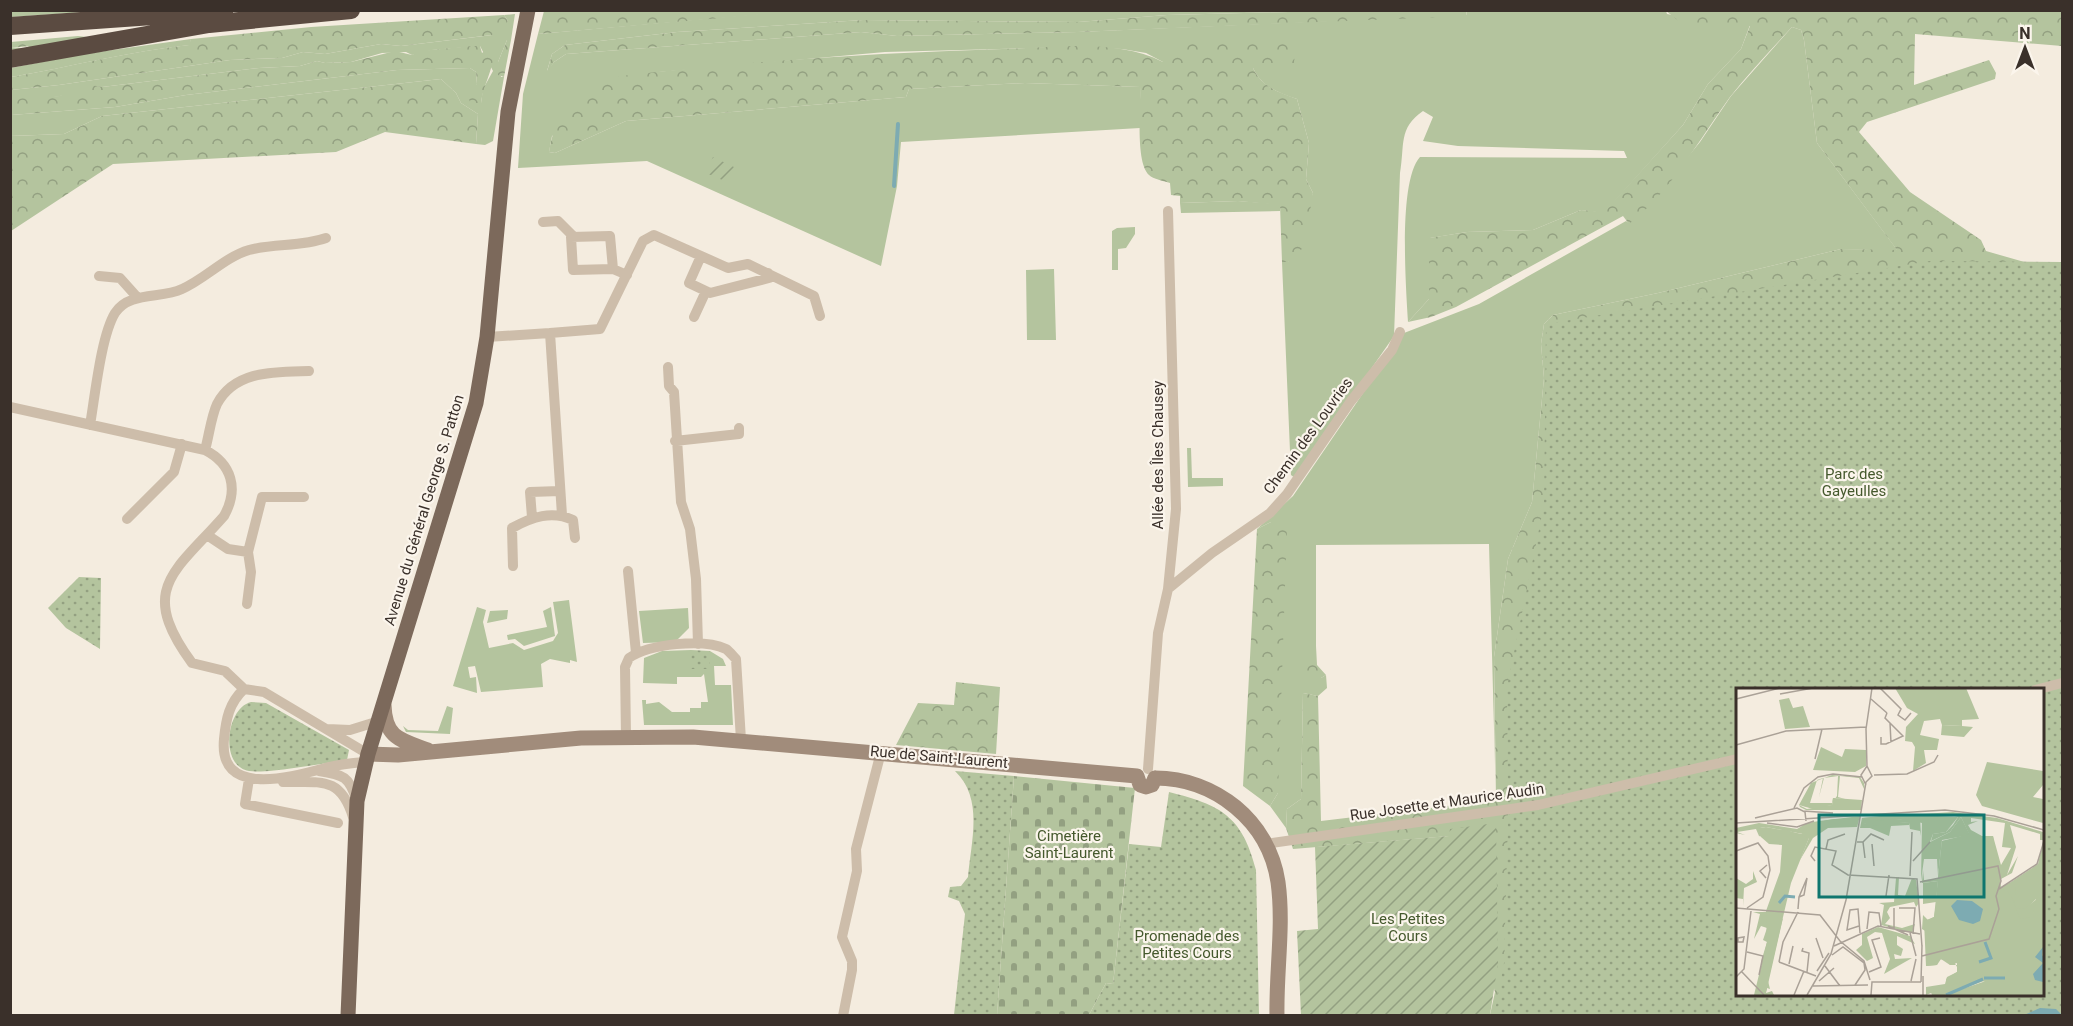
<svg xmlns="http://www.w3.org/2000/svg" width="2073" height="1026" viewBox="0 0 2073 1026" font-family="Roboto,sans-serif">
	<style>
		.grass { fill: #b4c49e }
		.forest { fill: url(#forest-crowns) }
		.cemetery { fill: url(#cemetery-stones) }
		.park { fill: url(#park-dots); fill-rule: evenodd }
		.garden { fill: url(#garden-furrows) }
		.water { fill: #7dabb2 }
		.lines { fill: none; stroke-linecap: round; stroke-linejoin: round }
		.stream { stroke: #7dabb2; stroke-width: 4 }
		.street { stroke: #cdbdaa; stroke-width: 10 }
		.secondary { stroke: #a18c7b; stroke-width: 15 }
		.primary { stroke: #7c695b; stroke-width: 15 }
		.highway { stroke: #5b4b41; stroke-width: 18 }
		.labels { text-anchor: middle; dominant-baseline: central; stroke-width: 4.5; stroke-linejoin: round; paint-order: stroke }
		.street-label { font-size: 15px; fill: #3a302a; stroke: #fbf5ec }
		.park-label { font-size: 15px; fill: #45592d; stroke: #fbf5ec }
		.inset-river { fill: none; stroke: #7dabb2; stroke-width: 3 }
		.inset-road { fill: none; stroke: #aaa197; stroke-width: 1.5 }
		.view { fill: #0f766e; fill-opacity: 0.15; stroke: #0f766e; stroke-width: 3 }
		.inset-edge { fill: none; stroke: #3a302a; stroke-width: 3 }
	</style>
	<defs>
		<pattern id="forest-crowns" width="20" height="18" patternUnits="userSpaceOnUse" patternTransform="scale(1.5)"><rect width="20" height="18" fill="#b4c49e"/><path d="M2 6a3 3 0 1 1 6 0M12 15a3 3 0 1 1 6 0" fill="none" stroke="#93a081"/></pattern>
		<pattern id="cemetery-stones" width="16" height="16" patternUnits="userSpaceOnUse" patternTransform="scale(1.5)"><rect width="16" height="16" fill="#b4c49e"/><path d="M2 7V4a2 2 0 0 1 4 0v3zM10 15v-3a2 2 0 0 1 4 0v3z" fill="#93a081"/></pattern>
		<pattern id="park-dots" width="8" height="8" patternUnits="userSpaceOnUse" patternTransform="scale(1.5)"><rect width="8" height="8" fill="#b4c49e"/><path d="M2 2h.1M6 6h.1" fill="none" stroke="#93a081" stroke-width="1.8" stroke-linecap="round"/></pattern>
		<pattern id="garden-furrows" width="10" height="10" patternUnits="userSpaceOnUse" patternTransform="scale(1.5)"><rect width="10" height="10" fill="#b4c49e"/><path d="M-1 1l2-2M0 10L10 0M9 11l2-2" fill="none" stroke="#93a081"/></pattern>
	</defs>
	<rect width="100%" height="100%" fill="#f4ecdf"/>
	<path class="grass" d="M11 10H101V11L11 17Z
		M801 10 1326 11 1167 15 1078 22 863 20 677 32 565 45 552 54 547 71 554 62 566 54 861 32 897 36 1078 32 1467 15 1466 10 1666 11 1667 14 1721 24 1750 25 1741 49 1708 84 1683 125 1604 213 1581 210 1533 230 1467 232 1430 238 1429 299 1408 322C1406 287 1398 181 1420 157L1627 158 1624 151 1458 146 1423 141 1433 117 1423 111C1398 128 1405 145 1400 173L1394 336 1295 478 1291 475 1282 262H1288L1313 193 1306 179 1309 143 1297 99C1277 92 1262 87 1253 68L1163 62 1146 53 1122 49 1071 47 885 52 659 72 552 136 549 152 555 153 626 121 906 97 909 89 1025 83 1140 87V128L901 142 897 186 881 266 647 161 518 168 523 94 538 34Z
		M515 14 511 40H507L498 62 501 77H504L493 141 485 145 476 144 478 114 461 103 456 93 441 79 102 116 64 134 10 136 11 115 115 107 186 95 397 70 470 68 476 72 477 84 470 103H481L483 89 493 71 480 46 432 50 412 55 406 52 382 53 351 62 325 63 317 61 300 66 259 68 102 87C87 84 75 93 60 96 44 99 26 100 11 99V90L59 85 230 60 282 58 303 52 325 54 381 44 401 46 476 37 492 35 508 21 504 15Z
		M1792 27 1801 30 1804 40 1817 143 1898 251 1841 249 1658 293 1553 315 1544 324 1541 344 1544 378 1532 502 1508 559 1494 657 1495 765 1489 544 1316 545V646H1305L1321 678 1326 675 1327 688 1318 696 1303 693 1301 799 1287 809 1286 828 1270 806 1278 793 1271 522 1257 529 1293 496 1404 333 1479 304 1626 221 1629 223 1673 175 1700 142 1731 96Z
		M78 36 87 37 11 54 10 48H26L34 43 11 44V42Z
		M191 39 190 45C129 51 71 67 11 77V68L77 55Z
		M1238 201 1280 204V211L1181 213 1180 203Z
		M1135 227V234L1126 248 1118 249V270H1112V231L1117 228Z
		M1054 269 1056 340H1027L1026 270Z
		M1187 448H1191L1192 478H1223V486L1188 487Z
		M569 600 577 662 570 660V663L550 659 541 664 543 687 481 692 475 666 468 667 470 678 476 677 477 693 453 686 477 607 486 610 483 622 489 648 513 643 524 650 553 641 558 633 553 602Z
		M551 607 555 636 524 646 515 639 508 640 507 635 547 627 543 611Z
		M688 608 689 628 675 642 643 643 639 611Z
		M508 610 507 619 487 623 490 611Z
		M691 650V669L710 668V651L723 659 726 666H714L715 685H731L733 725H644L642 700H646V704L659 702 672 712H690V708H701V702H708L704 674 701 677H677V684L643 683 644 658 662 651Z
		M447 706 453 708 450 734 406 732 403 726 408 730 438 731Z"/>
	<path class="forest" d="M544 11V10L801 11 538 34Z
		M1326 11 1466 10 1467 16 1078 32 897 36 861 32 566 54 554 62 546 75 552 54 565 45 677 32 863 20 1078 22 1167 15Z
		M1666 11H2062V46L1915 34 1914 85 1989 60 1996 73 1995 79 1867 122 1859 132 1910 192 1981 240 1986 251 2045 268 2042 690H1737L1559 1015H1490L1495 992 1450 830V836L1293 849 1286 828 1287 809 1301 799 1303 693 1318 696 1321 821 1496 800 1494 657 1508 559 1532 502 1544 378 1541 344 1544 324 1553 315 1658 293 1841 249 1897 250 1817 143 1804 40 1801 30 1792 27C1771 50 1749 73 1730 97 1701 137 1669 194 1629 224L1623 216 1456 307 1431 317 1408 322 1429 299V238L1467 232 1533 230 1581 210 1604 212 1683 125 1708 84 1741 49 1750 26 1684 25Z
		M504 15 508 21 502 31 492 35 401 46 381 44 325 54 303 52 282 58 230 60 59 85 11 90V77C70 67 129 51 189 45L191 39 311 27Z
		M1272 38 1296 44 1294 63 1253 68C1262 87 1278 92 1297 99L1309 143 1306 179 1313 193 1304 247 1288 262H1282L1280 205 1238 201 1180 203V196L1171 195 1170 183C1164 181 1153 179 1149 175 1135 162 1141 106 1140 87L1025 83 909 89 906 97 626 121 555 153 549 152C559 101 574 93 621 76 748 61 875 53 1002 49 1053 48 1116 38 1163 62L1175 45Z
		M41 40 49 44 11 48 10 44Z
		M507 40H511L504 77 498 75V62Z
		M472 46H480L482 53 487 49 494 52C493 71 483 85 481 103H470L468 94 477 84 476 72 470 68 397 70 186 95 115 107 11 115V99L59 96 91 85 102 87 259 68 300 66 317 61 325 63 351 62 395 51 412 55 420 51Z
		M441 79 456 93 461 103 478 114 476 144 385 132 336 152 113 164 11 231V136L64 134 102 116Z
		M1271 522 1287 528 1278 793 1270 806 1243 786 1257 529Z
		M1305 645 1316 646 1317 665 1326 675 1321 678H1304Z
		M956 682 1000 687 996 754 896 745 918 703 954 705Z"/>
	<path class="cemetery" d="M1014 776 1135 788 1113 984 1106 983 1089 1015H997Z"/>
	<path class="park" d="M1930 261 2062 262V1015L1494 1016 1504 963 1508 819 1507 687 1544 505 1546 324ZM1737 690H2042V994H1737Z
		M79 577 101 578 100 649 66 628 48 608Z
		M691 650 710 651V669H691Z
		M251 702 266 703 349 750 347 760C324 763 268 774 249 771 219 766 226 708 251 702Z
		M955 771 1014 776 997 1015H999H954L965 914 959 901 948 897 950 887 961 886 968 877C971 841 984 799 955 771Z
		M1169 792C1220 805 1242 815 1256 870L1259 1015H1089L1106 983 1113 984 1129 844 1161 847Z"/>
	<path class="garden" d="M713 157 734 167 727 182 706 173Z
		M1496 823 1498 963 1490 1015H1301L1297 931 1318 929 1315 847 1449 836 1450 829Z"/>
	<path class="water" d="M2040 1008 2056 1009 2062 1015H2024Z"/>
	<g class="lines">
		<path class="stream" d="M894 186 898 124"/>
		<path class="street" d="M543 222 558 221 574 237
			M701 256 689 283 710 293 769 278 768 273
			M613 269 610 236 571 237 573 270 613 269 627 275
			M99 276 120 278 137 297
			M694 317 706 291
			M550 333 600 329 643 241 654 235 728 268 748 264 814 296 820 316
			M487 337 550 333 562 515
			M668 367 669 386 674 392 681 502 690 529 696 579 698 644
			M10 407 205 450C232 464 239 489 224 516 175 572 137 588 192 663L225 671 244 689 264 692 368 754
			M90 425C95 396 101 336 115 313 129 291 161 299 182 289 205 279 225 257 249 250 275 243 301 247 326 238
			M675 441 739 434V428
			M205 450C209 436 211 417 217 404 235 370 275 372 309 371
			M532 517 530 492 560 491
			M127 519 174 472 182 444
			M207 535 228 549 248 552 262 497H304
			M513 566 512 528C532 517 552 510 573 520L575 538
			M628 571 636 653
			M1168 589 1212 553 1270 513 1287 494 1351 401 1392 350 1400 332
			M247 604 251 572 248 552
			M244 689C229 703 226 719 224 739 218 800 295 776 329 767 341 764 353 763 365 762
			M2035 690 2062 683
			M327 729 350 730 379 721
			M626 737 625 667 629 658C649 644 703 638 726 649 729 651 733 656 736 659L741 740
			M1148 769 1158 633 1168 589 1176 509 1168 211
			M319 771C344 775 349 776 357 801
			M249 779 245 804 338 823
			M283 782C320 783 340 775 353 817
			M1265 844 1538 805 1737 759
			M843 1016 852 970V961L842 937 857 871 856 849 881 752"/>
		<path class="secondary" d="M384 705C385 738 400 740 428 750
			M368 754 398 755 581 738 693 737 1137 776
			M1137 776 1140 785 1146 787 1152 785 1155 778
			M1155 778C1215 778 1269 821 1278 882 1284 926 1276 971 1277 1016"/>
		<path class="primary" d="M348 1016 357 801 368 754 476 403 487 337 508 112 528 10"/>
		<path class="highway" d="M10 26 224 11
			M10 59 209 24 351 10"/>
	</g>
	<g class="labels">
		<g class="street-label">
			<text transform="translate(1308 436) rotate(-54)">Chemin des Louvries</text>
			<text transform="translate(1158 455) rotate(-90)">Allée des Îles Chausey</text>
			<text transform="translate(424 510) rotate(-73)">Avenue du Général George S. Patton</text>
			<text transform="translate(939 757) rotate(5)">Rue de Saint-Laurent</text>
			<text transform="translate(1447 802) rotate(-8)">Rue Josette et Maurice Audin</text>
		</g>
		<g class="park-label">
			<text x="1854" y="474">Parc des<tspan x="1854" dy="17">Gayeulles</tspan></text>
			<text x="1069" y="836">Cimetière<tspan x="1069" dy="17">Saint-Laurent</tspan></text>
			<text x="1408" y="919">Les Petites<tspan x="1408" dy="17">Cours</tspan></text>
			<text x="1187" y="936">Promenade des<tspan x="1187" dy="17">Petites Cours</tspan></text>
		</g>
	</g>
	<g transform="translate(1736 688)">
		<rect width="308" height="308" fill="#f4ecdf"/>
		<path d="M159 0H230L243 31 226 32V38L206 37 204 31 188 33 184 47 203 51 201 62H188L190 75 177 83 179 59 176 54 169 53 170 39 182 26 171 20ZM53 10 57 20 67 18 74 39 49 41 43 12ZM85 59 106 69 109 61 130 62V78L119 84 77 82ZM251 74 307 83V97L297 109 307 111V135L246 118 240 107ZM97 110 126 112 125 122H70L64 119 63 117 71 121 77 120 68 118 65 115 77 119 96 117ZM162 126 222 129 210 144 197 146 194 154 214 144 225 129 234 147 206 152 202 188 201 171H188L185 193 186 135 168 131 128 136 174 134 173 137 155 138 153 148 134 140H124L126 130ZM124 128 121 139 118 133 91 136 77 139 68 146 72 138 80 137 72 136 67 146 30 139 24 140 25 145 23 148 20 141 1 144 9 147 0 145V140L23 135 61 141 71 135 83 133ZM307 154V230L297 223 300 211 288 223 277 220 275 194 302 176ZM17 224H45L40 230 43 235 47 230 30 305 36 303 38 307H29L21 299 28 283 25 274 31 254 27 252 31 240 25 238 18 251 24 226ZM240 289 248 293 209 307H196L194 302Z" fill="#b4c49e"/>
		<path d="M206 37 226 38 237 39 228 49 205 47ZM96 87 124 89 128 95 129 103 123 90 104 88 102 109 109 111 97 110 96 117 77 121 63 117 75 95ZM102 88 101 108 96 115H74L81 92 87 90 83 109 88 90ZM217 124 261 130 307 144V152H304V146L274 137 280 159 271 187 282 168 276 185 265 191 262 201 275 194 280 199 278 220 288 221 301 211 297 229 307 230V255L297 270 305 274 284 288 290 291 295 282 296 307H256L276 303 265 297 267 292 250 301 240 299 234 307H208L259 290 249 289 279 285 277 270 263 267 244 275 245 291 241 287 190 307V299L209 296 211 289 221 284 222 277H214L205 271 201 277 190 278 191 264 210 263 214 248 206 239 194 246 186 241 187 227 192 232 198 229 202 204V193L186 195 187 182 188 192 202 191 206 153 233 146 225 129 214 144 195 153 197 146 210 144 217 137 222 129 215 127 126 133 130 130H126ZM235 130 269 135 266 159 275 160 265 177 257 148H246L235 142 232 137 242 133 235 134ZM249 201 256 205 257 212 247 225 255 227 245 235 250 247H241L218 229 212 212 225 203H236L238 206 230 210 241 208 243 211ZM291 231 299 232 304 239 299 262 276 265 260 264 257 258 254 263 250 253 256 251 258 241 276 239ZM219 244 228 245 235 254 229 257 237 256 242 274 241 280 225 286 213 265 222 259 221 255 215 261ZM248 253 255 270 243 273 239 257ZM184 130 185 148 184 143 174 141 173 134 126 139 132 133ZM98 131H122L121 139 92 140 77 150 64 172 73 150 53 157 23 148 24 140 30 139 66 146 71 136Z" fill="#b4c49e" fill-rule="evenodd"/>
		<path d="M25 141 51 142 73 150 55 195 32 293 34 301 31 300 29 307H18L31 254 30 223 44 184 46 157 33 156 25 149ZM236 148H257L265 199 275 207 284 231 296 229 301 211 307 213V307H218L249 294 240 290 212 298 210 291 221 284V275L214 277 212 272 202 271 201 277 190 278 188 233 198 229 206 153ZM17 183 21 194 8 200 7 218V211L0 210V190L10 196 17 191ZM163 189 162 207 169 208 176 190 180 192 183 215 180 219 178 214 154 219 151 224 154 230 149 236 166 240 179 236 176 245 145 237 148 217 143 215 158 214 160 190ZM142 239 174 248 179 256 161 248V257L167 261 165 268 158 266 159 271 176 270 148 286 154 271 146 245 139 244 131 249 137 270 131 273 120 262 126 257V246Z" fill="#b4c49e"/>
		<path d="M202 193 200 214 187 216V195Z" fill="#b4c49e"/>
		<path d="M221 212 236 213 247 221 244 233 237 236 223 232 215 218ZM307 259 306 267 308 270 307 294 299 292 297 286 307 275 299 269Z" fill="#7dabb2"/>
		<path class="inset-river" d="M43 215 49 208 59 209M243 274 255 270 249 254M248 290H269M210 307 247 291"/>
		<path class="inset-road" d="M144 0 165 21 162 27 169 32 175 25M44 6 77 0M0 11 44 0M135 11 151 25M154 35 155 55M145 49V56H150L167 48 149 30 151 25M0 57 50 43 130 39M79 71 86 41M138 87 171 86 198 74 202 67M130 97 125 87 131 78M58 120 68 100 82 89 97 86 126 89M67 123 97 125M19 130 61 120 69 124 70 133M0 135 209 122 258 128 308 142M31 135 61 139 78 133M121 154H127L129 170M127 154 135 146 148 152M136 156 138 178M90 161 92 152 109 146M0 163 22 155 32 168 34 182 27 209 11 220M79 173 75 168 79 159 100 163 96 177 112 187 181 191 186 259M177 173 194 154M174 188 176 144M30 190 24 183 31 177M184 194 262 178 265 193 260 208 263 221 253 251 186 268M263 201 301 176 308 153M150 208 153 187M0 220 84 227 104 253 128 273 134 292M158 220V240M163 220H179L177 246M62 221 63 209 71 190 68 207 63 209M123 238 111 242 114 222 122 221 124 245M152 238 172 247M131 241 133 224 143 225 145 238M174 245 180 268M8 249 7 254H2V250ZM80 250 87 270M98 258 142 238 184 246M67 260 66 263 73 265 71 284M11 264 27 268 23 287M96 267 107 259 128 275 129 282 119 297M43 274 47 254 62 224M43 274 80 288M53 276 57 258M89 278 104 298M81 283 93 265M6 284 28 307M133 284 145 279 136 252 144 250M187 288V307M0 289 8 281 15 223M83 293 98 280M175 293 180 271M185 294 186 257M77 298 132 297M58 307 68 283M71 307 95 266 110 212 130 94 136 88 131 78 130 41 136 0M135 307 136 294H185"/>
		<path class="view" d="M83 127H248V209H83Z"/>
		<rect width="308" height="308" class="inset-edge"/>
	</g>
	<rect width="2073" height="1026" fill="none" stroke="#3a302a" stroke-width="24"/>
	<g transform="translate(2025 48)" stroke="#fbf5ec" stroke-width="4.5" paint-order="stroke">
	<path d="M0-4.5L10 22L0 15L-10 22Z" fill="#3a302a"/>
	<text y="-9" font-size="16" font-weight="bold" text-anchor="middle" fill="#3a302a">N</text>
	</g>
</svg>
